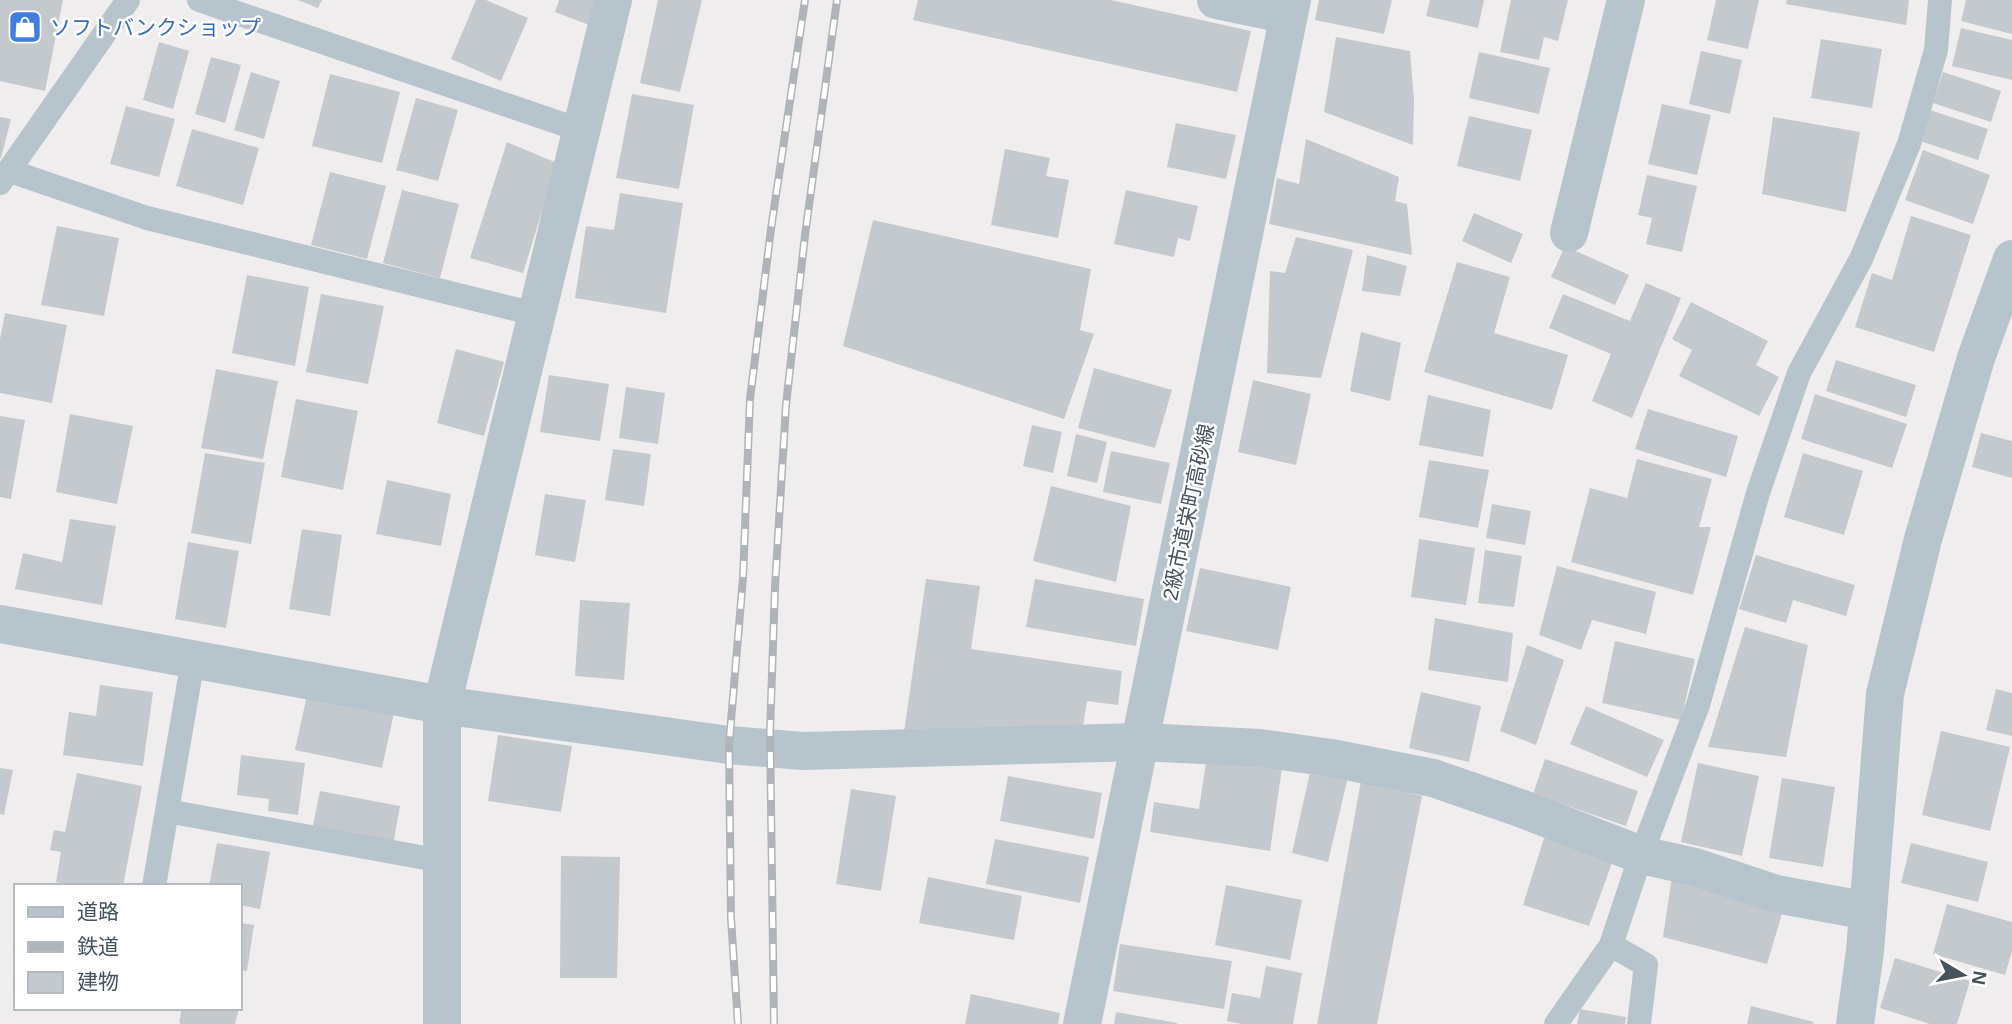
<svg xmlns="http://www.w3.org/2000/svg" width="2012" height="1024" viewBox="0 0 2012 1024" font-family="Helvetica,'Noto Sans JP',sans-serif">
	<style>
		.building { fill: #c4c9ce }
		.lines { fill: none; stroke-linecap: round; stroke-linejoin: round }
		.service { stroke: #b8c4cc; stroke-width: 24 }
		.minor { stroke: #b8c4cc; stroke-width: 38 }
		.tertiary { stroke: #b8c4cc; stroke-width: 38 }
		.rail-casing { stroke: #afb4b9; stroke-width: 8 }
		.rail { stroke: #fff; stroke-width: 5; stroke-dasharray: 16; stroke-linecap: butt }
		.labels { text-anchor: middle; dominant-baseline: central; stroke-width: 5; stroke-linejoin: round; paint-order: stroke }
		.shop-label { font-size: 21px; fill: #366cbe; stroke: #fff; text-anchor: start }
		.street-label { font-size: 21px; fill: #45535c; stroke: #fff }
	</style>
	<rect width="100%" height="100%" fill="#f0edee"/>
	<path class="building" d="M0 0H63L45 91 0 81Z
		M298 0H322L318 8Z
		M476 0H486L528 18 501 81 451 59Z
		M559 0H598L589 25 555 12Z
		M658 0H702L680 92 640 83Z
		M918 0H1111L1251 31 1237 92 913 20Z
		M1319 0H1392L1384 34 1315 20Z
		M1430 0H1484L1478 28 1426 16Z
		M1511 0H1568L1558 41 1544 37 1539 60 1500 52Z
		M1716 0H1759L1748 49 1707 40Z
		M1787 0H1909L1906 25 1786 4Z
		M1966 0H2012V34L1961 21Z
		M1961 28 2012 40V80L1952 66Z
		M1336 37 1410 51 1414 100 1413 145 1324 112Z
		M1821 39 1882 49 1872 108 1811 98Z
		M159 42 189 51 173 109 143 100Z
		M1701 51 1742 60 1730 114 1689 104Z
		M1479 52 1550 68 1539 114 1469 98Z
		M211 57 241 65 225 123 195 114Z
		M251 72 280 81 264 139 234 130Z
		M1943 72 2001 91 1991 122 1933 103Z
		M330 74 400 92 382 163 312 146Z
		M632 94 694 105 679 189 616 178Z
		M416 98 458 110 438 181 396 170Z
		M1662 104 1711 115 1697 175 1648 164Z
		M126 106 175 119 159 177 110 164Z
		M1930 110 1988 129 1978 160 1920 141Z
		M1469 116 1532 130 1520 181 1457 166Z
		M0 117 11 119 1 158H0Z
		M1773 117 1860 132 1846 212 1762 194Z
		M1176 123 1236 135 1226 179 1167 167Z
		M192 129 259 148 243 205 176 186Z
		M1306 139 1399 177 1395 201 1407 204 1412 255 1269 224 1277 178 1299 184Z
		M507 142 557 163 523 273 470 258Z
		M1005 149 1050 158 1046 176 1069 180 1058 238 991 225Z
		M1923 150 1990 175 1973 224 1905 200Z
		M330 172 386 186 367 259 311 245Z
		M1647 175 1697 186 1682 252 1646 244 1652 218 1638 215Z
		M402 190 459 204 440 278 383 263Z
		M1126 190 1198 206 1190 241 1178 238 1174 257 1114 244Z
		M620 193 683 203 666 313 575 298 586 226 614 230Z
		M1474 213 1523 234 1511 263 1462 241Z
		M1911 216 1971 235 1934 352 1855 327 1872 273 1892 280Z
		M873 220 1091 269 1080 330 1094 334 1064 419 843 346Z
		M57 226 119 238 104 316 41 305Z
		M1296 237 1353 250 1321 378 1267 373 1270 271 1285 273Z
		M1565 246 1629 275 1615 305 1551 277Z
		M1367 255 1407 266 1400 296 1362 291Z
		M1457 262 1510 277 1494 333 1568 355 1552 410 1424 372Z
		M247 275 309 287 295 366 232 353Z
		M1646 283 1681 298 1632 418 1592 401 1611 354 1549 328 1563 294 1630 321Z
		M321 294 384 306 368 384 306 372Z
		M1691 302 1768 341 1756 365 1779 377 1759 416 1679 376 1692 350 1672 339Z
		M5 313 67 325 52 403 0 393V339Z
		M1361 332 1401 343 1390 401 1350 391Z
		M456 349 504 362 484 436 437 423Z
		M1836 360 1916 385 1906 417 1826 391Z
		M1094 368 1172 390 1155 448 1078 428Z
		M216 369 278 381 263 459 201 448Z
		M549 375 609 384 600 441 540 432Z
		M1253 380 1311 394 1296 465 1238 452Z
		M626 387 665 393 658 444 619 438Z
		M1815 394 1907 424 1892 468 1801 439Z
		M1428 395 1491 410 1483 457 1419 445Z
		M296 399 358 411 343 490 281 477Z
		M1648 409 1738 436 1726 477 1635 449Z
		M70 414 133 426 117 504 56 492Z
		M0 416 25 420 11 499 0 497Z
		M1032 425 1062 432 1053 473 1023 466Z
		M1981 433 2012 441V478L1972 467Z
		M1076 434 1107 442 1097 483 1067 476Z
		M613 449 651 454 644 506 605 500Z
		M1111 451 1170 463 1161 504 1103 492Z
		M205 453 265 463 251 544 191 533Z
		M1803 453 1863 471 1844 535 1784 517Z
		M1637 459 1712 479 1699 527H1711L1693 595 1571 562 1590 488 1627 498Z
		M1429 460 1489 470 1478 528 1419 517Z
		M387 480 451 494 441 546 376 534Z
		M1051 486 1131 506 1116 582 1033 561Z
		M545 494 586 500 575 562 535 555Z
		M1492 504 1531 511 1525 545 1486 538Z
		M70 519 116 526 102 605 15 589 23 553 62 562Z
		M302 529 342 535 330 616 289 609Z
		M1419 539 1475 548 1466 605 1411 597Z
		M188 542 239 551 226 628 175 619Z
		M1485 550 1522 556 1514 607 1478 603Z
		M1756 555 1855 585 1846 616 1793 600 1786 623 1739 609Z
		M1557 566 1656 592 1646 634 1592 620 1581 650 1539 635Z
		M1200 568 1291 587 1278 650 1186 631Z
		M926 579 980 586 971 649 1122 671 1118 705 1087 701 1081 738 904 732Z
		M1035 579 1144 599 1136 646 1026 627Z
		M580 600 630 603 624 680 575 676Z
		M1435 618 1513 633 1508 682 1428 670Z
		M1745 627 1808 645 1786 757 1708 747Z
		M1615 641 1695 659 1681 720 1602 703Z
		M1527 645 1564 660 1536 745 1500 731Z
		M100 685 153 692 143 766 63 755 69 712 96 716Z
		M1996 689 2012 693V736L1986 730Z
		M1421 692 1481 706 1469 762 1409 748Z
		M307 695 394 713 382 768 295 750Z
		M1586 706 1664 740 1647 777 1570 744Z
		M1941 731 2010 747 1990 831 1922 815Z
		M498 735 572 746 561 812 488 801Z
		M241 755 305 763 298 815 268 811 269 799 237 795Z
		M1207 756 1282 768 1270 851 1150 832 1154 802 1199 809Z
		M1545 759 1638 791 1626 826 1533 794Z
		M1698 763 1759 776 1742 856 1681 842Z
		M0 768 13 770 4 815 0 814Z
		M1311 768 1348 777 1328 862 1292 853Z
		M77 773 142 786 123 886H75L56 882 61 852 50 850 54 830 65 832Z
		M1008 776 1102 793 1094 839 1000 821Z
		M1782 778 1835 787 1823 867 1769 858Z
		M1361 781 1422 796 1377 1024H1317Z
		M851 789 896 796 881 891 836 884Z
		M320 791 400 806 393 845 312 830Z
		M1545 835 1612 863 1589 926 1523 905Z
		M995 839 1089 857 1080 903 986 884Z
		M217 843 270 852 260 909 240 905V886H209Z
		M1911 843 1988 862 1978 902 1901 883Z
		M561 856 620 857 617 978H560Z
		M1672 876 1784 907 1767 964 1663 937Z
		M928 877 1022 896 1014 940 919 923Z
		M1226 885 1302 900 1290 960 1215 945Z
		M1947 904 2012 922V951L2005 975 1933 954Z
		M240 923 254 925 247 971 240 970Z
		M1120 944 1232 961 1224 1009 1113 991Z
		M1895 958 1970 981 1957 1024H1930L1880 1008Z
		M1266 966 1302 973 1293 1024H1241L1227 1021 1232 993 1260 998Z
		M971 994 1060 1013 1058 1024H965Z
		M1751 1006 1814 1022 1813 1024H1747Z
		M182 1008H239L235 1024H181L179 1023Z
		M1580 1009 1626 1017 1625 1024H1577Z
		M1116 1012 1177 1023V1024H1114Z"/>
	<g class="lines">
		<path class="service" d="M199 0 580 130
			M10 171 147 218 535 314
			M0 183 128 0
			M167 811 442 861
			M154 886 193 660
			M1611 945 1646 965 1639 1024
			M1556 1024 1611 945 1641 855 1698 705 1758 493 1799 373 1861 259 1909 144 1936 50 1940 0"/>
		<path class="minor" d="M1216 0 1289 15
			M1569 233 1626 0
			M0 624 442 705 729 745 803 751 1141 742 1260 748 1331 758 1433 778 1520 808 1641 855 1695 867 1776 894 1868 911
			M442 1024V705L613 0
			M1855 1024 1865 951 1885 694 1923 539 1976 358 2012 259"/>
		<path class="tertiary" d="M1082 1024 1292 0"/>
		<defs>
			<path id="rail" d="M738 1024 731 918 729 745 743 578 750 399 771 229 805 0
				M774 1024 770 732 775 587 786 405 805 235 837 0"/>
		</defs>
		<use href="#rail" class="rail-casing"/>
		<use href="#rail" class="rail"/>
	</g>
	<defs>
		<symbol id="shop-square" viewBox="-11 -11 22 22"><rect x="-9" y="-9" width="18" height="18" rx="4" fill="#3f7fe0" stroke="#fff"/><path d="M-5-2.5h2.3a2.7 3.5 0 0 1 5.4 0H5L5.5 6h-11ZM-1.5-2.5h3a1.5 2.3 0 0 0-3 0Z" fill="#fff"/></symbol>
	</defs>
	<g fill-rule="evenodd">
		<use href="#shop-square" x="6" y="8" width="38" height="38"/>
	</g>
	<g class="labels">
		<g class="shop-label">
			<text x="50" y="27">ソフトバンクショップ</text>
		</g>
		<g class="street-label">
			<text transform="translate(1188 512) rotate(-78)">2級市道栄町高砂線</text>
		</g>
	</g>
	<rect x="14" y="884" width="228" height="126" fill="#ffffff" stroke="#b5babe" stroke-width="2"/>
	<rect x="28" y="907" width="35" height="10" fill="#b8c4cc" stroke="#b5babe" stroke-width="2"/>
	<text x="77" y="919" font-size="21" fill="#45535c">道路</text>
	<rect x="28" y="942" width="35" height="10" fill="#afb4b9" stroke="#b5babe" stroke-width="2"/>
	<text x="77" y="954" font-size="21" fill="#45535c">鉄道</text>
	<rect x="28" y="972" width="35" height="21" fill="#c4c9ce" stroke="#b5babe" stroke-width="2"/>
	<text x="77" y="989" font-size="21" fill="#45535c">建物</text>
	<g transform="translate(1963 975) rotate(100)" stroke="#ffffff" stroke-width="5" paint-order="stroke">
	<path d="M0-5L12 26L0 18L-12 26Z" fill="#45535c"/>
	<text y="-10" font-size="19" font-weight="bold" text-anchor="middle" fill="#45535c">N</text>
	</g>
</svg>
